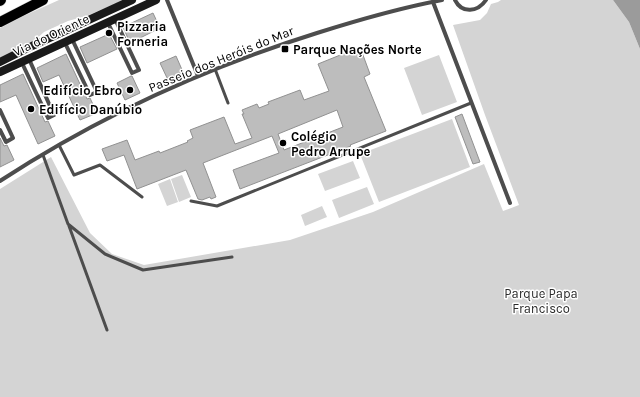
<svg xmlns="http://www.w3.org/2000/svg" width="640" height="397" viewBox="0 0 640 397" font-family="Karla,sans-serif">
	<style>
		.green { fill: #d4d4d4 }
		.water { fill: #9b9b9b }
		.building { fill: #bdbdbd; stroke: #919191; fill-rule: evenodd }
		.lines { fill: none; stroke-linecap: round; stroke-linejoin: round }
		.highway-casing { stroke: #dbdbdb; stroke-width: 11 }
		.lane { stroke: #4d4d4d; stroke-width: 3 }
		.street { stroke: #4d4d4d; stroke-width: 4 }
		.secondary { stroke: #1a1a1a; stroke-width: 8 }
		.highway { stroke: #000; stroke-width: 10 }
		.poi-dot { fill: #000; stroke: #fff; stroke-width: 1.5 }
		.labels { text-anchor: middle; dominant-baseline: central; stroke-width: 3; stroke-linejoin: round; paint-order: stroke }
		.poi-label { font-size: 13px; font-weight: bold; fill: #000; stroke: #fff; text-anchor: start }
		.street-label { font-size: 13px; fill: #000; stroke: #fff }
		.park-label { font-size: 13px; fill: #2b2b2b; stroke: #fff }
	</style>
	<rect width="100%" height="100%" fill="#fff"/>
	<path class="green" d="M59 0H124L89 15 68 21 44 32 33 42 0 58V28L19 18Z
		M501 0H613L629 22 640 49V397H0V189L51 157 90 233 112 254 144 265 290 240 373 212 484 164 503 211 519 205 485 115 453 25 480 20 487 13 491 4 498 2Z
		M439 55 457 102 422 115 404 68Z
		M452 119 470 167 379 202 360 154Z
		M353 161 360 178 325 191 318 174Z
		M182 175 191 197 179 202 171 179Z
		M170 179 178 202 167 206 158 184Z
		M367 187 374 204 339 218 332 200Z
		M322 206 327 217 305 226 301 215Z"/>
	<path class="water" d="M613 0H640V49L629 22Z"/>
	<path class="building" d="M153 13 160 28 130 43 123 27Z
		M109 34 117 49 87 63 80 47Z
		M360 47 370 74 364 77 386 131 350 145 351 146 240 189 233 170 279 153 272 136 203 163 216 197 211 199 210 197 202 200 198 199 186 170 137 189 124 155 107 161 102 149 127 140 135 160 159 151 160 153 188 142 187 141 193 138 190 130 224 117 235 144 252 138 242 114H244L242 110 257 104 259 108 269 104 268 102 300 90 304 100 329 91 318 64ZM337 110 343 127 284 150 278 134Z
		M66 54 87 99 90 98 97 113 80 120 59 75 43 82 37 68Z
		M176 56 183 72 168 80 160 63Z
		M23 74 45 122 48 121 55 136 38 144 16 95 0 102V85Z
		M131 76H132L140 93 125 100 117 83Z
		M462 114 480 162 473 164 455 117Z
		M0 138 4 146 7 145 14 160 0 167Z"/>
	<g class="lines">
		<defs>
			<path id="highway" d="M0 1 1 0
				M0 22 43 0"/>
		</defs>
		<use href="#highway" class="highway-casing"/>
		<path class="lane" d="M215 69 228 103
			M59 145 74 175 100 165 142 197
			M43 155 68 224 105 254 143 270 232 257
			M191 201 217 206 471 103
			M69 226 107 330"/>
		<path class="street" d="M167 0 198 76
			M455 0C462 14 478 12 486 0
			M433 2 510 203
			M108 23 132 73 139 70 115 19
			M65 43 90 95 97 92 72 39
			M22 63 48 118 54 115 29 59
			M0 110 13 138 6 142 0 130
			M0 181C98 117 205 68 317 33 358 20 400 8 442 0"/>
		<path class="secondary" d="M0 62 32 46 132 0
			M0 72 156 0"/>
		<use href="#highway" class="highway"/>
	</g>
	<g class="poi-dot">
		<circle cx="109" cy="33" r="4"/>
		<rect x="281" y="45" width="8" height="8" rx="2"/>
		<circle cx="130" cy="90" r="4"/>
		<circle cx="31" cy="109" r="4"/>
		<circle cx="283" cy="143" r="4"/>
	</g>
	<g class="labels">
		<g class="poi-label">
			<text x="117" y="26">Pizzaria<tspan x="117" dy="15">Forneria</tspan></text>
			<text x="293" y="49">Parque Nações Norte</text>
			<text x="122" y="90" text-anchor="end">Edifício Ebro</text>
			<text x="39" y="109">Edifício Danúbio</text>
			<text x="291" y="136">Colégio<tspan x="291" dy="15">Pedro Arrupe</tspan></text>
		</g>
		<g class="street-label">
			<text transform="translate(51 35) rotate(-25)">Via do Oriente</text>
			<text transform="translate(221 59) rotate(-22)">Passeio dos Heróis do Mar</text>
		</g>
		<g class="park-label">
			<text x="541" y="293">Parque Papa<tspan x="541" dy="15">Francisco</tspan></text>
		</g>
	</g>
</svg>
